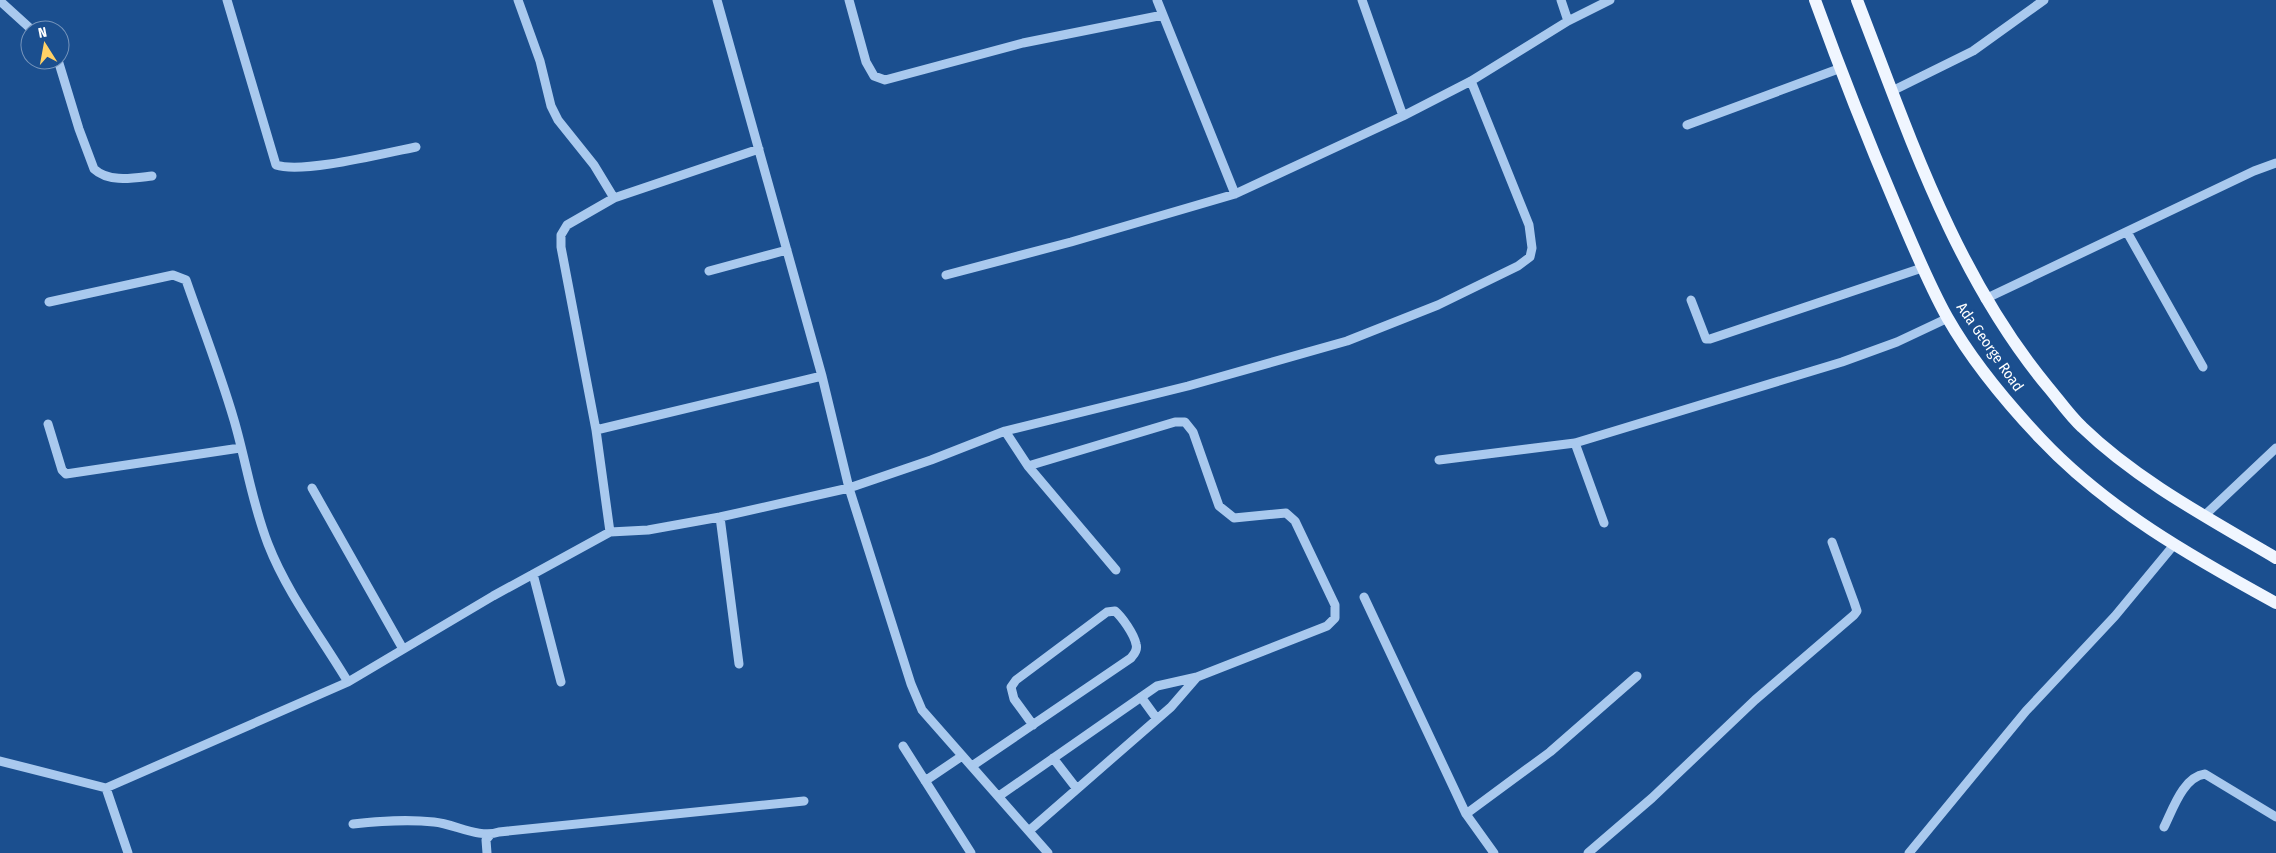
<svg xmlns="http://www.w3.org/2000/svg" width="2276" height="853" viewBox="0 0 2276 853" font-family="'Fira Sans Condensed',sans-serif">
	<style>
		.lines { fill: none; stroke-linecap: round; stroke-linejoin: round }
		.minor { stroke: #a9c9ee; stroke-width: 9 }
		.major { stroke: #f0f6ff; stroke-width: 12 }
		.labels { text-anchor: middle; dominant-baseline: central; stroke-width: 5; stroke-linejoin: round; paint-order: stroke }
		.street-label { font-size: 15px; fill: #fff; stroke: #1b4f8f }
	</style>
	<rect width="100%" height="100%" fill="#1b4f8f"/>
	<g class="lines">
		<path class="minor" d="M227 0 276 165C303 174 385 153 416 147
			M518 0 540 61 551 106 558 120 594 165 614 198
			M717 0 822 376 849 488 911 684 922 710 1048 853
			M849 0 866 62 874 76 885 80 1023 43 1163 15
			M1157 0 1235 194
			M1362 0 1403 116
			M1561 0 1568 21
			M0 1 32 30
			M58 60 79 129 94 169C109 183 134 178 152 176
			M1892 91 1973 51 2044 0
			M1687 125 1841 68
			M2127 232 2203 367
			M709 271 787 250
			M946 275 1071 242 1235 194 1403 116 1471 81 1568 21 1610 0
			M1985 299 2254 171 2276 163
			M1691 300 1706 339H1710L1922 268
			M49 302 173 275 186 280C202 326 220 372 234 420 246 461 252 503 268 544 287 593 321 637 348 682
			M48 424 62 470 66 474 240 448
			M596 430 822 376
			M1005 431 1028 466 1116 570
			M1575 443 1604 523
			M1439 460 1575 443 1842 362 1897 342 1948 318
			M312 488 403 649
			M2204 516 2276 448
			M720 517 739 664
			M610 532 596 430 561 247V235L567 225 614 198 759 149
			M533 574 561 682
			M1364 597 1466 814 1494 853
			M1141 697 1157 719
			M903 746 971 853
			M1053 758 1077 789
			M0 761 106 788 348 682 493 596 610 532 648 530 720 517 849 488 931 460 1005 431 1188 386 1347 341 1438 305 1518 266 1530 257 1532 248 1529 225 1471 81
			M972 766 1131 658C1134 654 1138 650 1136 644 1134 634 1122 617 1115 611L1107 612 1016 680 1011 687 1014 699 1033 725
			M925 781 962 756
			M106 788 128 853
			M999 796 1157 686 1197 677 1327 626 1335 618V605L1295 521 1286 513 1234 518 1219 506 1193 432 1185 422H1175L1028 466
			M1466 814 1550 752 1637 676
			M353 824C381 821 406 819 434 822 455 824 479 839 499 832L804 801
			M2164 827C2173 809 2183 777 2205 774L2276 817
			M1030 830 1171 707 1197 677
			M487 853 486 840 490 835
			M1588 853 1652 798 1755 700 1854 615 1857 611 1854 602 1832 542
			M1909 853 2026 711 2115 616 2173 546"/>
		<path class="major" d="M1815 0C1840 69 1867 138 1896 206 1912 243 1927 281 1947 317 1972 361 2006 402 2041 439 2107 509 2192 557 2276 603
			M1857 0C1909 134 1955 275 2048 387 2059 400 2070 416 2082 427 2138 481 2210 519 2276 558"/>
	</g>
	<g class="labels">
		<g class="street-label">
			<text transform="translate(1990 347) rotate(55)">Ada George Road</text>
		</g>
	</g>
	<g transform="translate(45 45) rotate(349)"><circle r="24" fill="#1b4f8f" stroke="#7695bc"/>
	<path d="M0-4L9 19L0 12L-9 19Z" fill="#ffd166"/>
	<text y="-8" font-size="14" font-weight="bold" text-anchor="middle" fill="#ffffff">N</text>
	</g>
</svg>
